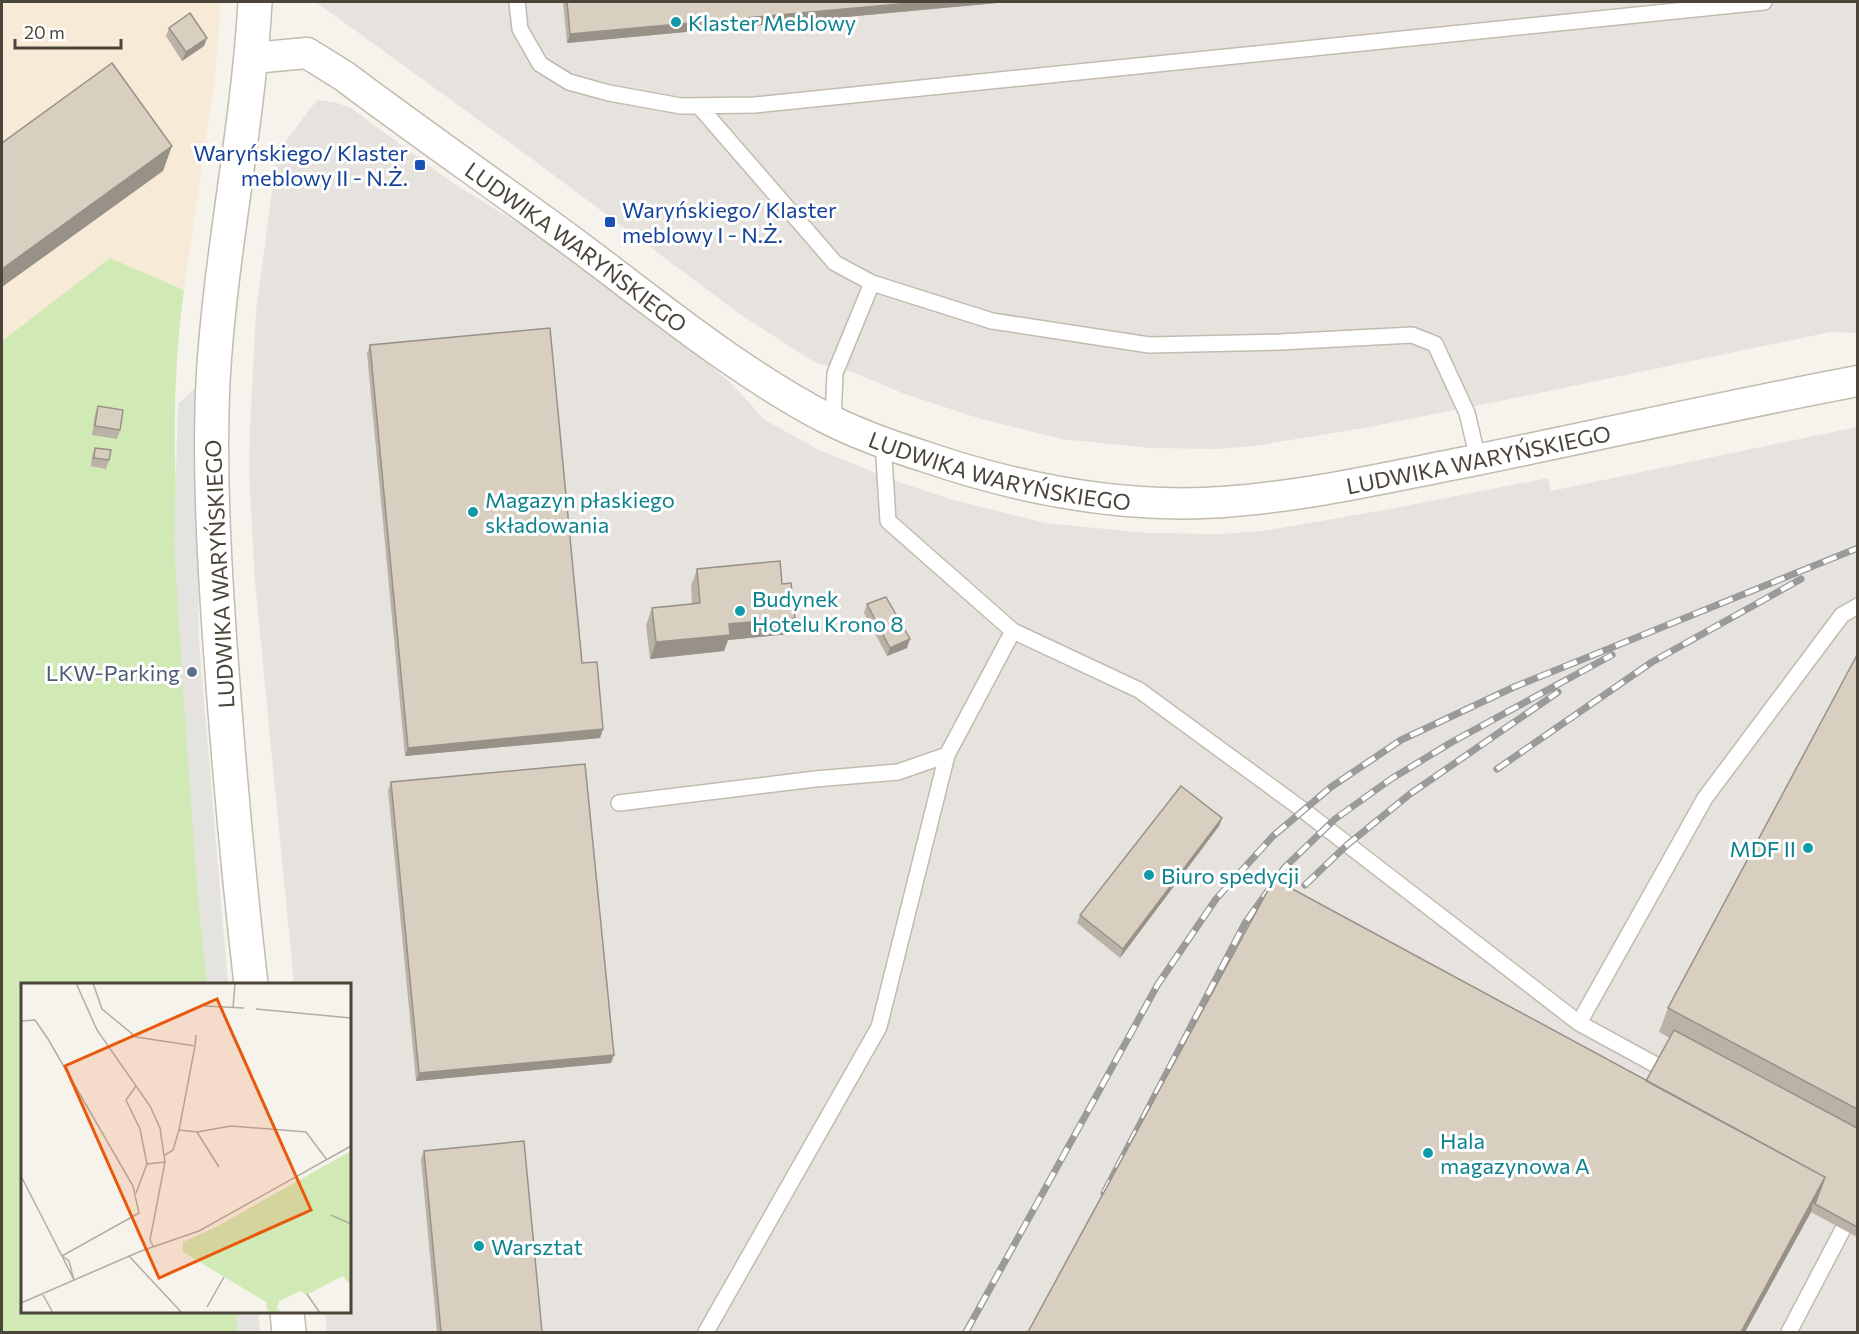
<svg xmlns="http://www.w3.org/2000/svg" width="1859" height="1334" viewBox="0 0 1859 1334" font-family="Commissioner,sans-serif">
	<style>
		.commercial { fill: #f7ead7 }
		.industrial { fill: #e6e2dd }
		.green { fill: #d1eab5 }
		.parking { fill: #e5e3e0 }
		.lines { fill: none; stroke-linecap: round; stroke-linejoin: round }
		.service-casing { stroke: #c2bbae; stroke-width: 18 }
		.minor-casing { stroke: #c2bbae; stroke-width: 33 }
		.tertiary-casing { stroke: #c2bbae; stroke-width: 36 }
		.service { stroke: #fff; stroke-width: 15 }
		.minor { stroke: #fff; stroke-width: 30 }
		.tertiary { stroke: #fff; stroke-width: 33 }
		.rail-casing { stroke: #9a9a9a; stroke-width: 7 }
		.rail { stroke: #fff; stroke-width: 4.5; stroke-dasharray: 14; stroke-linecap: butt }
		.wall { fill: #bab2a6 }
		.shaded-wall { fill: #979187 }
		.building { fill: #d8cfc1; stroke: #979187; stroke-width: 1.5 }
		.culture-dot { fill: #0f9aa8; stroke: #fff; stroke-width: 2 }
		.transit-dot { fill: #1a4fb4; stroke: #fff; stroke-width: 2 }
		.service-dot { fill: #5c6f8a; stroke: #fff; stroke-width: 2 }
		.labels { text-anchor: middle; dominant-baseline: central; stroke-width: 6; stroke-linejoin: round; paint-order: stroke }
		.culture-label { font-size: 22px; fill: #0d838f; stroke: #fff; text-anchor: start }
		.transit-label { font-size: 22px; fill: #164399; stroke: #fff; text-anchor: end }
		.street-label { font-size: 22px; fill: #4b4439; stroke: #fff }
		.service-label { font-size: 22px; fill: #4e5e75; stroke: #fff; text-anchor: end }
		.inset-road { fill: none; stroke: #b2ada4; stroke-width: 1.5 }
		.view { fill: #e8590c; fill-opacity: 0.15; stroke: #e8590c; stroke-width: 3 }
		.inset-edge { fill: none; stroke: #4b4439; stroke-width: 3 }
	</style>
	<rect width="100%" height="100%" fill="#f6f3ec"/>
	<path class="commercial" d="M2 2H221L215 77 184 290 110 258 2 341Z"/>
	<path class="industrial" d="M316 2H1857V333L1830 332 1525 396 1369 427 1254 446 1217 449 1151 448 1061 439 978 418 902 393 855 373 814 362 741 315 524 153Z
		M317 100 334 102 351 108 450 181 543 239 707 363 732 384 765 420 819 450 896 481 953 500 1045 523 1146 533 1221 534 1263 531 1385 510 1548 478 1551 491 1857 427V1332H327L325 1312H350V984H294L255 582 249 474 250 427 256 311 276 162 279 150Z"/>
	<path class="green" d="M110 258 184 290C166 420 178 551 190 681 200 782 209 883 219 984H22V1312H250L252 1332H2V341Z"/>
	<path class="parking" d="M195 388 199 641 228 984H207L198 898 184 704 174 543 178 404Z
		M236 1312H258L260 1332H238Z"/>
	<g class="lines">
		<defs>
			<path id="service" d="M517 2 520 29 540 64 569 82 609 93 681 106 755 105 1764 2
				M699 106 835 263 872 283 992 321 1149 345 1280 342 1412 335 1435 344 1467 413 1478 459
				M833 421 835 373 872 283
				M1013 631 1139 690 1303 810 1579 1023
				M619 803 815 779 898 772 947 755 1013 631 888 521 883 442
				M1656 1065 1579 1023 1705 798 1842 615 1858 606
				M706 1332 879 1027 947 755
				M1789 1332 1843 1229"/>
			<g id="minor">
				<path id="s1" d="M252 58 307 53 344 76C421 134 501 189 578 246 660 307 739 373 830 420 860 435 891 446 923 456 1019 489 1121 509 1223 502 1309 496 1393 476 1476 460 1604 434 1730 405 1858 381"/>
			</g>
			<path id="tertiary" d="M251 984C238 871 228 757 220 644 214 556 209 469 213 381 220 254 248 129 255 2
				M287 1312 289 1332"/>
		</defs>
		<use href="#service" class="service-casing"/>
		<use href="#minor" class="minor-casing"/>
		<use href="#tertiary" class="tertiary-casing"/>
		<use href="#service" class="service"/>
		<use href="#minor" class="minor"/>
		<use href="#tertiary" class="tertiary"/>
		<defs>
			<path id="rail" d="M1497 769 1652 662 1801 579
				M1305 885 1347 845 1410 794 1558 692
				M1104 1193 1245 923 1285 867 1335 819 1391 779 1452 742 1612 655
				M966 1332 1158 984 1216 899 1273 836 1331 787 1401 740 1514 687 1858 548"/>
		</defs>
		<use href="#rail" class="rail-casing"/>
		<use href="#rail" class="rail"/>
	</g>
	<path class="wall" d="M563 2H1008L567 43Z
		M169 28 204 46 182 61 166 36Z
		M370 345 582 663 603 729 600 738 405 756 367 353Z
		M98 406 120 430 117 439 92 435 95 414Z
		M95 448 109 460 106 469 91 466 92 456Z
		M697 569 782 584 795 618 789 634 728 640 724 651 650 659 646 625 652 608 692 604 691 586Z
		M867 604 907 648 887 656 864 613Z
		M1857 655V1237L1811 1212 1745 1332 1646 1081 1670 1038 1659 1032 1668 1008Z
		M391 782 611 1063 416 1081 388 790Z
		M1222 818 1219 826 1120 958 1077 923 1080 915Z
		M424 1151 542 1332H437L421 1159Z"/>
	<path class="shaded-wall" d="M921 2H1008L567 43 570 34Z
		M207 38 204 46 182 61 186 52Z
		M172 146 163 171 2 287V269Z
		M795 618 789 634 728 640 724 651 650 659 656 642 729 624Z
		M910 639 907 648 887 656 890 648Z
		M603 729 600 738 405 756 408 748Z
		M1222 818 1219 826 1120 958 1123 949Z
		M614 1055 611 1063 416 1081 419 1073Z
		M1825 1177 1815 1204 1813 1203 1811 1212 1745 1332H1741Z"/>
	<path class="building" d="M567 2H921L570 34Z
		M190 13 207 38 186 52 169 28Z
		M112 63 172 146 2 269V143Z
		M550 328 582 663 597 662 603 729 408 748 370 345Z
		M98 406 123 410 120 430 95 426Z
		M95 448 111 450 109 460 94 458Z
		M780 561 782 584 791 583 795 618 729 624 730 635 656 642 652 608 700 603 697 569Z
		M886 597 910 639 890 648 867 604Z
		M1857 655V1109L1668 1008Z
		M585 764 614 1055 419 1073 391 782Z
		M1181 786 1222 818 1123 949 1080 915Z
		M1274 879 1825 1177 1741 1332H1028Z
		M1674 1030 1857 1128V1227L1815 1204 1825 1177 1646 1081Z
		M524 1141 542 1332H441L424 1151Z"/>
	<g class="culture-dot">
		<circle cx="676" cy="22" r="6"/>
		<circle cx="473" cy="512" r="6"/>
		<circle cx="740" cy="611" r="6"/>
		<circle cx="1808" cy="848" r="6"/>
		<circle cx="1149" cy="875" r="6"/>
		<circle cx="1428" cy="1153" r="6"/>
		<circle cx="479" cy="1246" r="6"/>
	</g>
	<g class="transit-dot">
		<rect x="414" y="159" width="12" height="12" rx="3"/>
		<rect x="604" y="216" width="12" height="12" rx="3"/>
	</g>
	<circle class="service-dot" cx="192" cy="672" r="6"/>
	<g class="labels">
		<g class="culture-label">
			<text x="688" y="22">Klaster Meblowy</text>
			<text x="485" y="499">Magazyn płaskiego<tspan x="485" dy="25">składowania</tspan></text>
			<text x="752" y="598">Budynek<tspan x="752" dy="25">Hotelu Krono 8</tspan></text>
			<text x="1796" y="848" text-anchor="end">MDF II</text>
			<text x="1161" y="875">Biuro spedycji</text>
			<text x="1440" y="1140">Hala<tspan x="1440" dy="25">magazynowa A</tspan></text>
			<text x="491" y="1246">Warsztat</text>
		</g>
		<g class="transit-label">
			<text x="408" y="152">Waryńskiego/ Klaster<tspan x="408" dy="25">meblowy II - N.Ż.</tspan></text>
			<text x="622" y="209" text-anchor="start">Waryńskiego/ Klaster<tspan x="622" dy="25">meblowy I - N.Ż.</tspan></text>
		</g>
		<g class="street-label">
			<text stroke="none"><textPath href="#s1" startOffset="387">LUDWIKA WARYŃSKIEGO</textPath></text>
			<text stroke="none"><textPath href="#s1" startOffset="1359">LUDWIKA WARYŃSKIEGO</textPath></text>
			<text stroke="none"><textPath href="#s1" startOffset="873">LUDWIKA WARYŃSKIEGO</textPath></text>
			<text transform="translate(219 574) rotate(-93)">LUDWIKA WARYŃSKIEGO</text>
		</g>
		<g class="service-label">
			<text x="180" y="672">LKW-Parking</text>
		</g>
	</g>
	<g transform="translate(21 983)">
		<rect width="330" height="330" fill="#f6f3ec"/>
		<path d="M330 168V303L322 293 285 312 279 308 258 318 256 325 260 329 247 330 245 319 162 269V259L193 245Z" fill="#d1eab5"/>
		<path class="inset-road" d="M55 0 76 47 129 123 139 145 144 179 129 257 132 263M72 0 81 26 115 54 174 63 175 52M184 23 223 25M212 25 214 0M235 26 330 35M0 38 14 37 27 56 112 203 118 230 41 273 0 193M158 147 174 63M176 149 210 143 285 149 306 177M144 172 152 167 158 147 176 149 198 184M126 181 144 179M115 210 126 181 119 146 105 117 115 103M310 232 330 241M41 273 48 278 53 297M41 273 53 297M108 273 161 330M21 310 32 330M286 311 299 330M0 320 120 268 178 248 330 163M186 324 203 294"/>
		<path class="view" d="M196 16 290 227 138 295 44 83Z"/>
		<rect width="330" height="330" class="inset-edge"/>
	</g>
	<rect width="1859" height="1334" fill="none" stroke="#4b4439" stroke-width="6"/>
	<path d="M15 39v9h106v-9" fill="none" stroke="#4b4439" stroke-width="3"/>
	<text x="24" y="39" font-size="18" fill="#4b4439" stroke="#ffffff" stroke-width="4.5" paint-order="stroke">20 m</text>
</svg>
